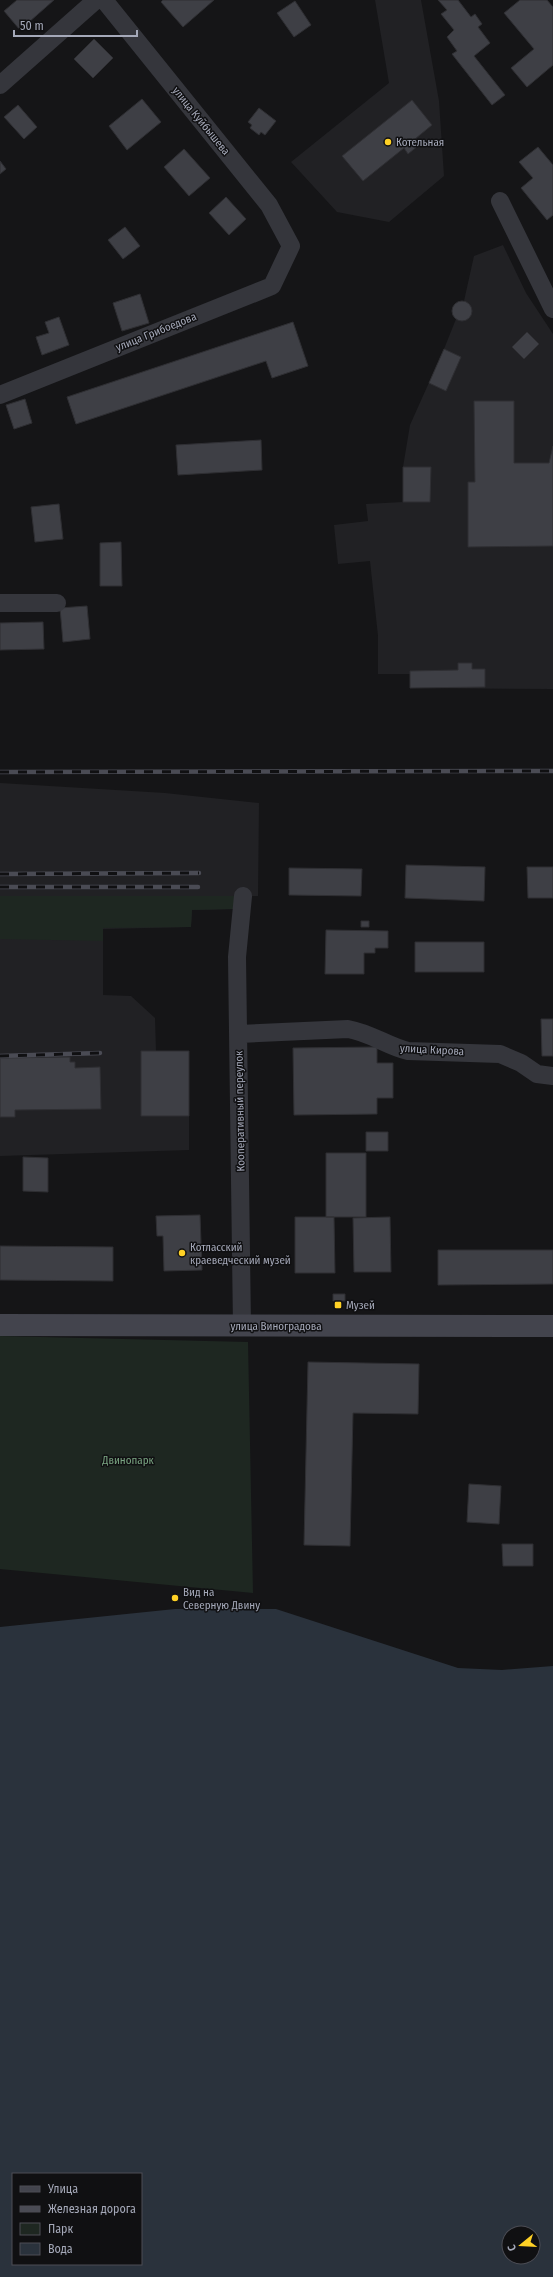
<svg xmlns="http://www.w3.org/2000/svg" width="553" height="2277" viewBox="0 0 553 2277" font-family="'Fira Sans Condensed',sans-serif">
	<style>
		.built { fill: #212124 }
		.green { fill: #1e2721 }
		.water { fill: #2a323c; fill-rule: evenodd }
		.building { fill: #3e3f45; stroke: #2f2f33 }
		.lines { fill: none; stroke-linecap: round; stroke-linejoin: round }
		.minor { stroke: #35363c; stroke-width: 18 }
		.secondary { stroke: #43444d; stroke-width: 22 }
		.rail-casing { stroke: #4a4b54; stroke-width: 4.5 }
		.rail { stroke: #101012; stroke-width: 3; stroke-dasharray: 9; stroke-linecap: butt }
		.poi-dot { fill: #ffd125; stroke: #101012; stroke-width: 1.5 }
		.labels { text-anchor: middle; dominant-baseline: central; stroke-width: 3; stroke-linejoin: round; paint-order: stroke }
		.street-label { font-size: 11px; fill: #a5a9b9; stroke: #101012 }
		.poi-label { font-size: 11px; fill: #a5a9b9; stroke: #101012; text-anchor: start }
		.park-label { font-size: 11px; fill: #7aa582; stroke: #101012 }
	</style>
	<rect width="100%" height="100%" fill="#151517"/>
	<path class="built" d="M375 0H421L439 101 444 176 389 222 337 212 291 162 389 83Z
		M503 245 526 293 553 334V689L410 688V674H378V636L370 561 338 564 334 525 368 521 366 504 403 502V467L410 425 444 349 456 319 453 313V307L458 303 464 301 474 256Z
		M0 783 165 793 259 803 258 896H235V909L192 910 191 927 103 929V995L131 996 155 1018 156 1051H189V1150L0 1156Z"/>
	<path class="green" d="M0 896H235V909L192 910 191 927 103 928V941L0 939Z
		M0 1336 248 1342 253 1593 0 1569Z"/>
	<path class="water" d="M175 1609H276L458 1668 502 1670 553 1666V2277H0V1627ZM13 2174H141V2264H13ZM509 2233H533V2257H509Z"/>
	<path class="building" d="M17 0H54L20 30 4 11Z
		M163 0H214L183 27 161 2Z
		M438 0H458L471 17 475 14 482 24 478 27 490 43 474 56 505 95 492 105 452 54 457 51 447 37 454 30 441 14 447 10Z
		M520 0H547L553 7V65L527 87 511 68 534 49 504 13Z
		M295 1 311 25 294 37 277 13Z
		M94 39 113 58 93 78 74 59Z
		M142 99 161 122 127 150 109 126Z
		M412 100 432 125 415 139 419 145 408 154 404 148 363 181 342 156Z
		M18 105 37 127 24 139 4 117Z
		M259 108 276 121 265 135 261 132 259 135 250 128 252 125 248 122Z
		M538 147 553 165V215L547 220 521 188 533 178 519 162Z
		M184 149 210 178 189 196 164 167Z
		M0 161 6 169 0 174Z
		M226 197 246 219 229 235 209 213Z
		M125 227 140 246 123 259 108 240Z
		M140 294 149 323 122 331 113 303Z
		M452 311a10 10 0 1 1 20 0a10 10 0 1 1-20 0Z
		M59 317 69 345 42 355 36 337 49 333 45 322Z
		M293 322 308 366 272 378 266 361 76 424 67 397Z
		M527 332 539 344 524 359 512 347Z
		M444 349 461 357 446 391 429 383Z
		M25 399 32 423 14 429 6 405Z
		M474 401H514V463H549L553 446V546L468 547V482H475Z
		M261 440 262 470 178 475 176 445Z
		M403 467H431L430 502H403Z
		M59 504 63 539 35 542 31 507Z
		M121 542 122 586H100V543Z
		M87 606 90 639 63 642 60 608Z
		M43 622 44 649 0 650V623Z
		M458 663H472V669H485V687L410 688V671L458 670Z
		M406 865 485 867 484 901 405 898Z
		M527 867H553V898H528Z
		M289 868 362 869 361 896 289 895Z
		M361 921H369V927H361Z
		M326 930 388 931V948H375V953H364V974H325Z
		M415 942H484V972H415Z
		M541 1019H553V1056H542Z
		M377 1047V1063H393V1098H377V1114L294 1115 293 1048Z
		M141 1051H189V1116H141Z
		M70 1057V1062H75V1068L100 1067 101 1109 15 1110V1117H0V1058Z
		M366 1132H388V1151H366Z
		M326 1153H366V1217H326Z
		M23 1157 48 1158V1192L23 1191Z
		M200 1215 202 1270 164 1271 163 1236H157L156 1216Z
		M295 1217H334L335 1273H295Z
		M390 1217 391 1272H354L353 1218Z
		M0 1246 113 1247V1281L0 1280Z
		M438 1250H553V1284L438 1285Z
		M333 1294H345V1301H333Z
		M308 1362 419 1364 418 1414 353 1413 350 1546 304 1545Z
		M469 1484 501 1486 499 1524 467 1522Z
		M502 1544H533V1566H503Z"/>
	<g class="lines">
		<path class="minor" d="M0 85 96 0
			M500 201 553 309
			M0 395 272 286 291 246 269 205 104 0
			M0 603H57
			M239 1034 348 1029C371 1033 387 1046 408 1051L500 1054 521 1063 537 1074 553 1076
			M242 1327 237 957 243 896"/>
		<path class="secondary" d="M0 1325 553 1326"/>
		<defs>
			<path id="rail" d="M0 772 553 771
				M0 874 199 873
				M0 887H198
				M0 1056 100 1053"/>
		</defs>
		<use href="#rail" class="rail-casing"/>
		<use href="#rail" class="rail"/>
	</g>
	<g class="poi-dot">
		<circle cx="388" cy="142" r="4"/>
		<circle cx="182" cy="1253" r="4"/>
		<rect x="334" y="1301" width="8" height="8" rx="2"/>
		<circle cx="175" cy="1598" r="4"/>
	</g>
	<g class="labels">
		<g class="street-label">
			<text transform="translate(201 121) rotate(51)">улица Куйбышева</text>
			<text transform="translate(156 332) rotate(-22)">улица Грибоедова</text>
			<text transform="translate(432 1050) rotate(3)">улица Кирова</text>
			<text transform="translate(240 1111) rotate(-91)">Кооперативный переулок</text>
			<text x="276" y="1326">улица Виноградова</text>
		</g>
		<g class="poi-label">
			<text x="396" y="142">Котельная</text>
			<text x="190" y="1247">Котласский<tspan x="190" dy="13">краеведческий музей</tspan></text>
			<text x="346" y="1305">Музей</text>
			<text x="183" y="1592">Вид на<tspan x="183" dy="13">Северную Двину</tspan></text>
		</g>
		<g class="park-label">
			<text x="128" y="1460">Двинопарк</text>
		</g>
	</g>
	<rect x="12" y="2173" width="130" height="92" fill="#101012" stroke="#4c4d55"/>
	<rect x="20" y="2186" width="20" height="6" fill="#43444d" stroke="#4c4d55"/>
	<text x="48" y="2193" font-size="12" fill="#a5a9b9">Улица</text>
	<rect x="20" y="2206" width="20" height="6" fill="#4a4b54" stroke="#4c4d55"/>
	<text x="48" y="2213" font-size="12" fill="#a5a9b9">Железная дорога</text>
	<rect x="20" y="2223" width="20" height="12" fill="#1e2721" stroke="#4c4d55"/>
	<text x="48" y="2233" font-size="12" fill="#a5a9b9">Парк</text>
	<rect x="20" y="2243" width="20" height="12" fill="#2a323c" stroke="#4c4d55"/>
	<text x="48" y="2253" font-size="12" fill="#a5a9b9">Вода</text>
	<g transform="translate(521 2245) rotate(252)"><circle r="19" fill="#101012" stroke="#4c4d55"/>
	<path d="M0-3L7 15L0 10L-7 15Z" fill="#ffd125"/>
	<text y="-6" font-size="11" font-weight="bold" text-anchor="middle" fill="#a5a9b9">С</text>
	</g>
	<path d="M14 30v6h123v-6" fill="none" stroke="#a5a9b9" stroke-width="2"/>
	<text x="20" y="30" font-size="12" fill="#a5a9b9" stroke="#101012" stroke-width="3" paint-order="stroke">50 m</text>
</svg>
